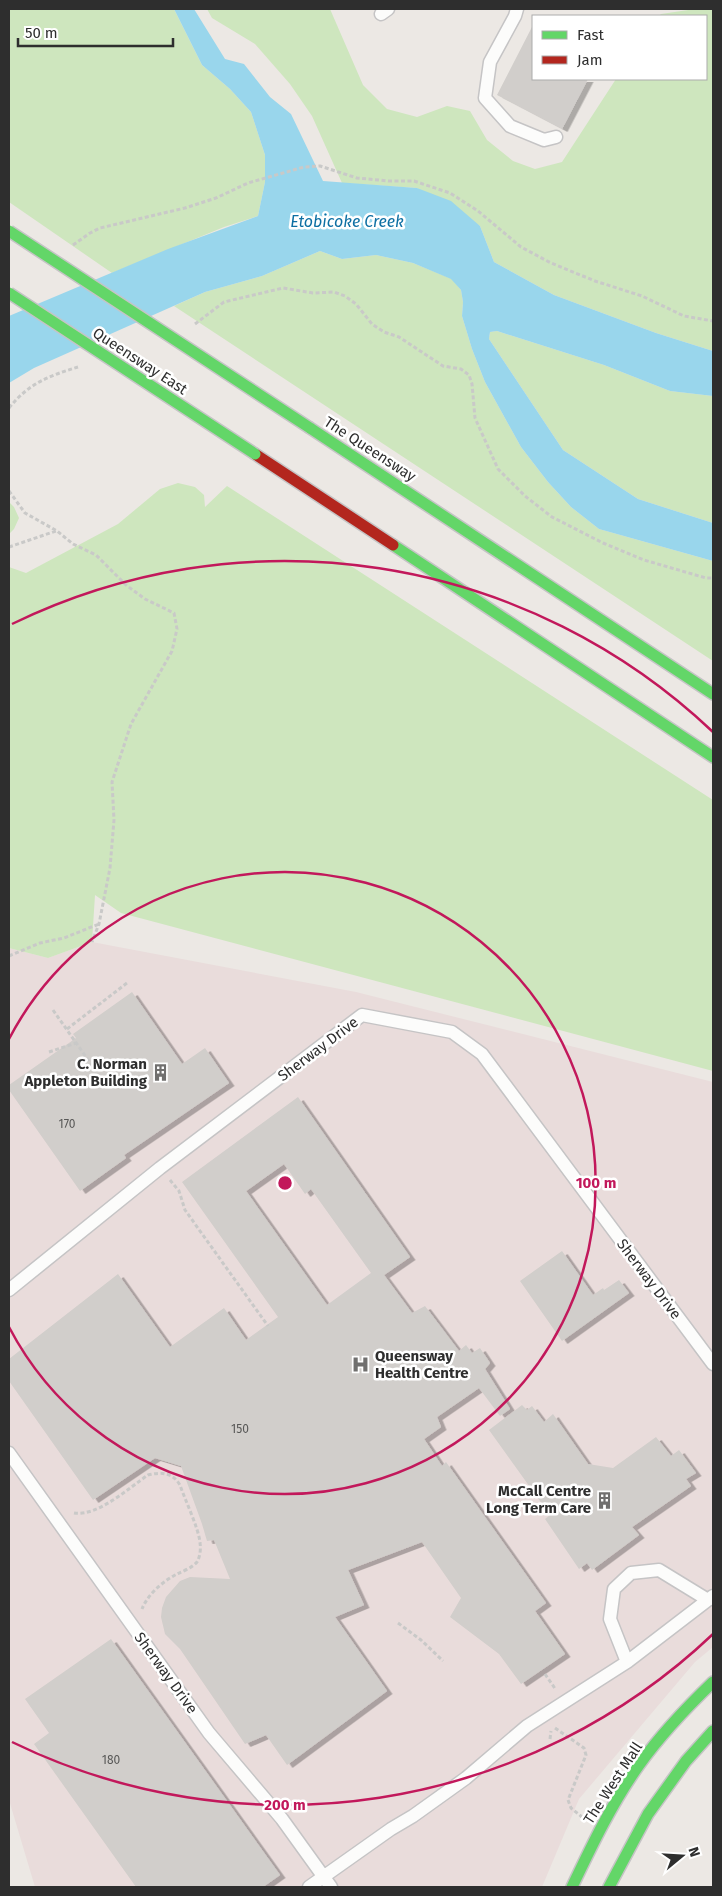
<svg xmlns="http://www.w3.org/2000/svg" width="722" height="1896" viewBox="0 0 722 1896" font-family="'Fira Sans',sans-serif">
	<style>
		.medical { fill: #e9dcdb }
		.green { fill: #cee6be }
		.water { fill: #99d6ec }
		.building { fill: #d1cecb; fill-rule: evenodd; filter: url(#shadow) }
		.lines { fill: none; stroke-linecap: round; stroke-linejoin: round }
		.lane-casing { stroke: #c5c4c5; stroke-width: 15 }
		.fast-casing { stroke: #c5c4c5; stroke-width: 14 }
		.jam-casing { stroke: #c5c4c5; stroke-width: 14 }
		.path { stroke: #c9c9c8; stroke-width: 3; stroke-dasharray: 4 2.5; stroke-linecap: butt }
		.lane { stroke: #fcfcfb; stroke-width: 12 }
		.fast { stroke: #63d668; stroke-width: 11 }
		.jam { stroke: #b3261e; stroke-width: 11 }
		.fast-bridge-casing { stroke: #c5c4c5; stroke-width: 14; stroke-linecap: butt }
		.fast-bridge { stroke: #63d668; stroke-width: 11 }
		.ring { fill: none; stroke: #c2185b; stroke-width: 2.5 }
		.labels { text-anchor: middle; dominant-baseline: central; stroke-width: 5; stroke-linejoin: round; paint-order: stroke }
		.number-label { font-size: 12px; fill: #585857 }
		.street-label { font-size: 15px; fill: #2e2e2e; stroke: #fff }
		.poi-label { font-size: 15px; font-weight: bold; fill: #2e2e2e; stroke: #fff; text-anchor: end }
		.water-label { font-size: 16px; font-style: italic; fill: #0d6fa3; stroke: #fff }
		.centre { fill: #c2185b; stroke: #fff; stroke-width: 2.5 }
		.ring-label { font-size: 15px; text-anchor: middle; font-weight: bold; fill: #c2185b; stroke: #fff; stroke-width: 5; stroke-linejoin: round; paint-order: stroke }
	</style>
	<defs>
		<filter id="shadow"><feDropShadow dx="5.5" dy="3" stdDeviation="0" flood-color="#0004"/></filter>
	</defs>
	<rect width="100%" height="100%" fill="#ece8e4"/>
	<path class="medical" d="M92 942 356 992 713 1082V1647L695 1662 579 1799 542 1887H35L9 1800V948L48 958Z"/>
	<path class="green" d="M9 9H174L202 65 230 89 251 112 265 155V182L258 216 224 227 112 273 9 202Z
		M207 9H330L363 85 387 109 417 117 447 106 470 111 487 140 513 161 535 169 562 162 616 79H706V16H659L661 14 695 9H713V351L656 333 554 295 494 262 480 226 417 188 342 183 312 116 290 84 255 44 212 18Z
		M320 251 342 259 376 255 413 263 452 279 461 290 463 302 462 316 472 349 485 382 521 447 548 482 571 507 599 529 713 561V661L174 306 205 292 262 276Z
		M497 331 604 365 670 391 713 396V523L638 499 563 450 489 339 490 332Z
		M178 483 195 487 204 495 205 507 227 486 713 800V1071L121 913 95 895 92 942 48 958 9 948V567L26 573 118 524 160 489Z
		M9 502 14 507 19 518 14 529 9 534Z"/>
	<path class="water" d="M174 9H194L225 59 244 64 270 97 291 114 323 181 417 188 451 201 480 226 494 262 554 295 656 333 713 351V396L670 391 604 365 497 331 490 332 489 339 563 450 638 499 713 523V561L599 529 571 507 548 482 521 447 485 382 472 349 462 316 463 302 461 290 451 279 413 263 376 255 342 259 320 251 262 276 205 292 34 368 9 383V316L168 249 258 216 265 182V155L251 112 230 89 202 65Z"/>
	<path class="building" d="M533 25V79H588L562 129 497 95Z
		M132 992 182 1064 205 1048 229 1083 124 1155 126 1158 80 1191 9 1090V1085L76 1038 73 1034Z
		M298 1097 410 1257 384 1275 412 1313 425 1306 459 1351 466 1345 472 1353 480 1348 490 1363 485 1369 510 1409 500 1416 479 1388 437 1417 441 1427 424 1439 442 1466 446 1462 546 1603 535 1611 565 1654 521 1684 499 1654 450 1617 461 1598 422 1542 348 1570 364 1605 335 1617 387 1691 287 1765 266 1735 245 1744 180 1649 165 1634 161 1617 162 1608 166 1597 180 1581 190 1577 230 1579 214 1540 207 1541 202 1524 181 1466 155 1458 93 1500 9 1381V1359L118 1274 170 1347 224 1308 246 1340 278 1317 182 1182ZM284 1164 305 1194 311 1189 371 1273 327 1305 246 1191Z
		M562 1251 593 1295 603 1288 604 1290 619 1280 629 1293 562 1341 520 1281Z
		M522 1405 527 1410 532 1406 544 1422 553 1414 588 1464 613 1468 656 1437 671 1456 679 1450 696 1473 686 1479 691 1486 632 1527 639 1535 592 1570 587 1563 579 1569 545 1519 550 1515 489 1430Z
		M111 1639 280 1875 263 1887H136L34 1744 49 1733 25 1699Z"/>
	<g class="lines">
		<defs>
			<path id="lane" d="M517 9 515 16 490 62 485 98 510 126 544 140 556 137
				M381 14 388 9
				M9 1290 160 1168 362 1015 452 1032 482 1054 713 1364
				M9 1453 209 1733 282 1819 331 1887
				M627 1662 610 1619 614 1589 631 1573 659 1570 708 1600
				M309 1887 391 1829 413 1816 466 1778 527 1726 627 1662 713 1596"/>
			<path id="fast" d="M310 428 713 694
				M393 545 713 757
				M572 1887C592 1845 612 1803 639 1765 659 1737 688 1706 713 1682
				M609 1887 648 1814 686 1761 713 1731"/>
			<path id="jam" d="M255 454 393 545"/>
		</defs>
		<use href="#lane" class="lane-casing"/>
		<use href="#fast" class="fast-casing"/>
		<use href="#jam" class="jam-casing"/>
		<path class="path" d="M73 245 90 233 100 228 185 208 216 198 248 183 304 167 320 166 357 178 389 181H414L450 193 478 211 521 247 551 263 595 281 642 296 684 316 713 321
			M195 324 224 302 283 288 313 293 334 292 345 296 356 304 372 324 384 332 399 337 443 366 461 369 469 375 472 384 475 418 498 469 525 496 552 517 603 543 644 560 706 578H713
			M9 408C29 383 49 376 78 367
			M9 491 25 513 57 531 73 544 96 555 126 585 145 599 174 613 177 629 172 651 131 724 112 782 114 820 110 868 99 924 92 942
			M9 547 56 531
			M9 956 40 943 64 938 99 924
			M53 1010 98 1074
			M67 1029 127 983
			M49 1052 76 1043
			M170 1180 179 1191 185 1210 268 1326
			M74 1513C97 1517 129 1488 148 1475 161 1472 172 1472 180 1485 185 1500 199 1529 200 1543 201 1549 200 1557 197 1562 192 1568 183 1571 177 1574 162 1582 148 1594 142 1609
			M398 1623 421 1640 443 1661
			M545 1674 556 1690
			M555 1728 584 1748 586 1755 568 1800 571 1808 582 1817
			M550 1739 551 1731"/>
		<use href="#lane" class="lane"/>
		<use href="#fast" class="fast"/>
		<use href="#jam" class="jam"/>
		<defs>
			<path id="fast-bridge" d="M9 231 310 428
				M9 293 255 454"/>
		</defs>
		<use href="#fast-bridge" class="fast-bridge-casing"/>
		<use href="#fast-bridge" class="fast-bridge"/>
	</g>
	<g class="ring">
		<path d="M9 1039A311 311 0 1 1 9 1327"/>
		<path d="M713 1634A622 622 0 0 1 12 1742M12 624A622 622 0 0 1 713 732"/>
	</g>
	<defs>
		<symbol id="building-bare" viewBox="-9 -9 18 18"><path d="M-4-6H4V6H1V3H-1V6H-4ZM-2.5-4.3h1.7v1.8h-1.7ZM.8-4.3h1.7v1.8H.8ZM-2.5-1h1.7V.8h-1.7ZM.8-1h1.7V.8H.8Z" fill="#706f6e" stroke="#fff" stroke-width="2.5" paint-order="stroke"/></symbol>
		<symbol id="hospital-bare" viewBox="-9 -9 18 18"><path d="M-5-5h3v3.5h4V-5h3V5h-3V1.5h-4V5h-3Z" fill="#706f6e" stroke="#fff" stroke-width="2.5" paint-order="stroke"/></symbol>
	</defs>
	<g fill-rule="evenodd">
		<use href="#building-bare" x="148" y="1060" width="25" height="25"/>
		<use href="#hospital-bare" x="348" y="1352" width="25" height="25"/>
		<use href="#building-bare" x="592" y="1488" width="25" height="25"/>
	</g>
	<g class="labels">
		<g class="number-label">
			<text x="67" y="1124">170</text>
			<text x="240" y="1429">150</text>
			<text x="111" y="1760">180</text>
		</g>
		<g class="street-label">
			<text transform="translate(140 361) rotate(33)">Queensway East</text>
			<text transform="translate(370 449) rotate(33)">The Queensway</text>
			<text transform="translate(318 1049) rotate(-37)">Sherway Drive</text>
			<text transform="translate(649 1279) rotate(53)">Sherway Drive</text>
			<text transform="translate(166 1673) rotate(54)">Sherway Drive</text>
			<text transform="translate(613 1783) rotate(-57)">The West Mall</text>
		</g>
		<g class="poi-label">
			<text x="147" y="1064">C. Norman<tspan x="147" dy="17">Appleton Building</tspan></text>
			<text x="375" y="1356" text-anchor="start">Queensway<tspan x="375" dy="17">Health Centre</tspan></text>
			<text x="591" y="1491">McCall Centre<tspan x="591" dy="17">Long Term Care</tspan></text>
		</g>
		<g class="water-label">
			<text x="347" y="221">Etobicoke Creek</text>
		</g>
	</g>
	<circle cx="285" cy="1183" r="8" class="centre"/>
	<g class="ring-label">
		<text x="596" y="1188">100 m</text>
		<text x="285" y="1810">200 m</text>
	</g>
	<rect width="722" height="1896" fill="none" stroke="#2e2e2e" stroke-width="20"/>
	<rect x="532" y="15" width="175" height="65" fill="#ffffff" stroke="#ababab"/>
	<rect x="542" y="31" width="25" height="8" fill="#63d668" stroke="#ababab"/>
	<text x="577" y="40" font-size="15" fill="#2e2e2e">Fast</text>
	<rect x="542" y="56" width="25" height="8" fill="#b3261e" stroke="#ababab"/>
	<text x="577" y="65" font-size="15" fill="#2e2e2e">Jam</text>
	<g transform="translate(682 1856) rotate(72)" stroke="#ffffff" stroke-width="4" paint-order="stroke">
	<path d="M0-4L9 19L0 12L-9 19Z" fill="#2e2e2e"/>
	<text y="-8" font-size="14" font-weight="bold" text-anchor="middle" fill="#2e2e2e">N</text>
	</g>
	<path d="M18 38v8h155v-8" fill="none" stroke="#2e2e2e" stroke-width="2.5"/>
	<text x="25" y="38" font-size="15" fill="#2e2e2e" stroke="#ffffff" stroke-width="4" paint-order="stroke">50 m</text>
</svg>
